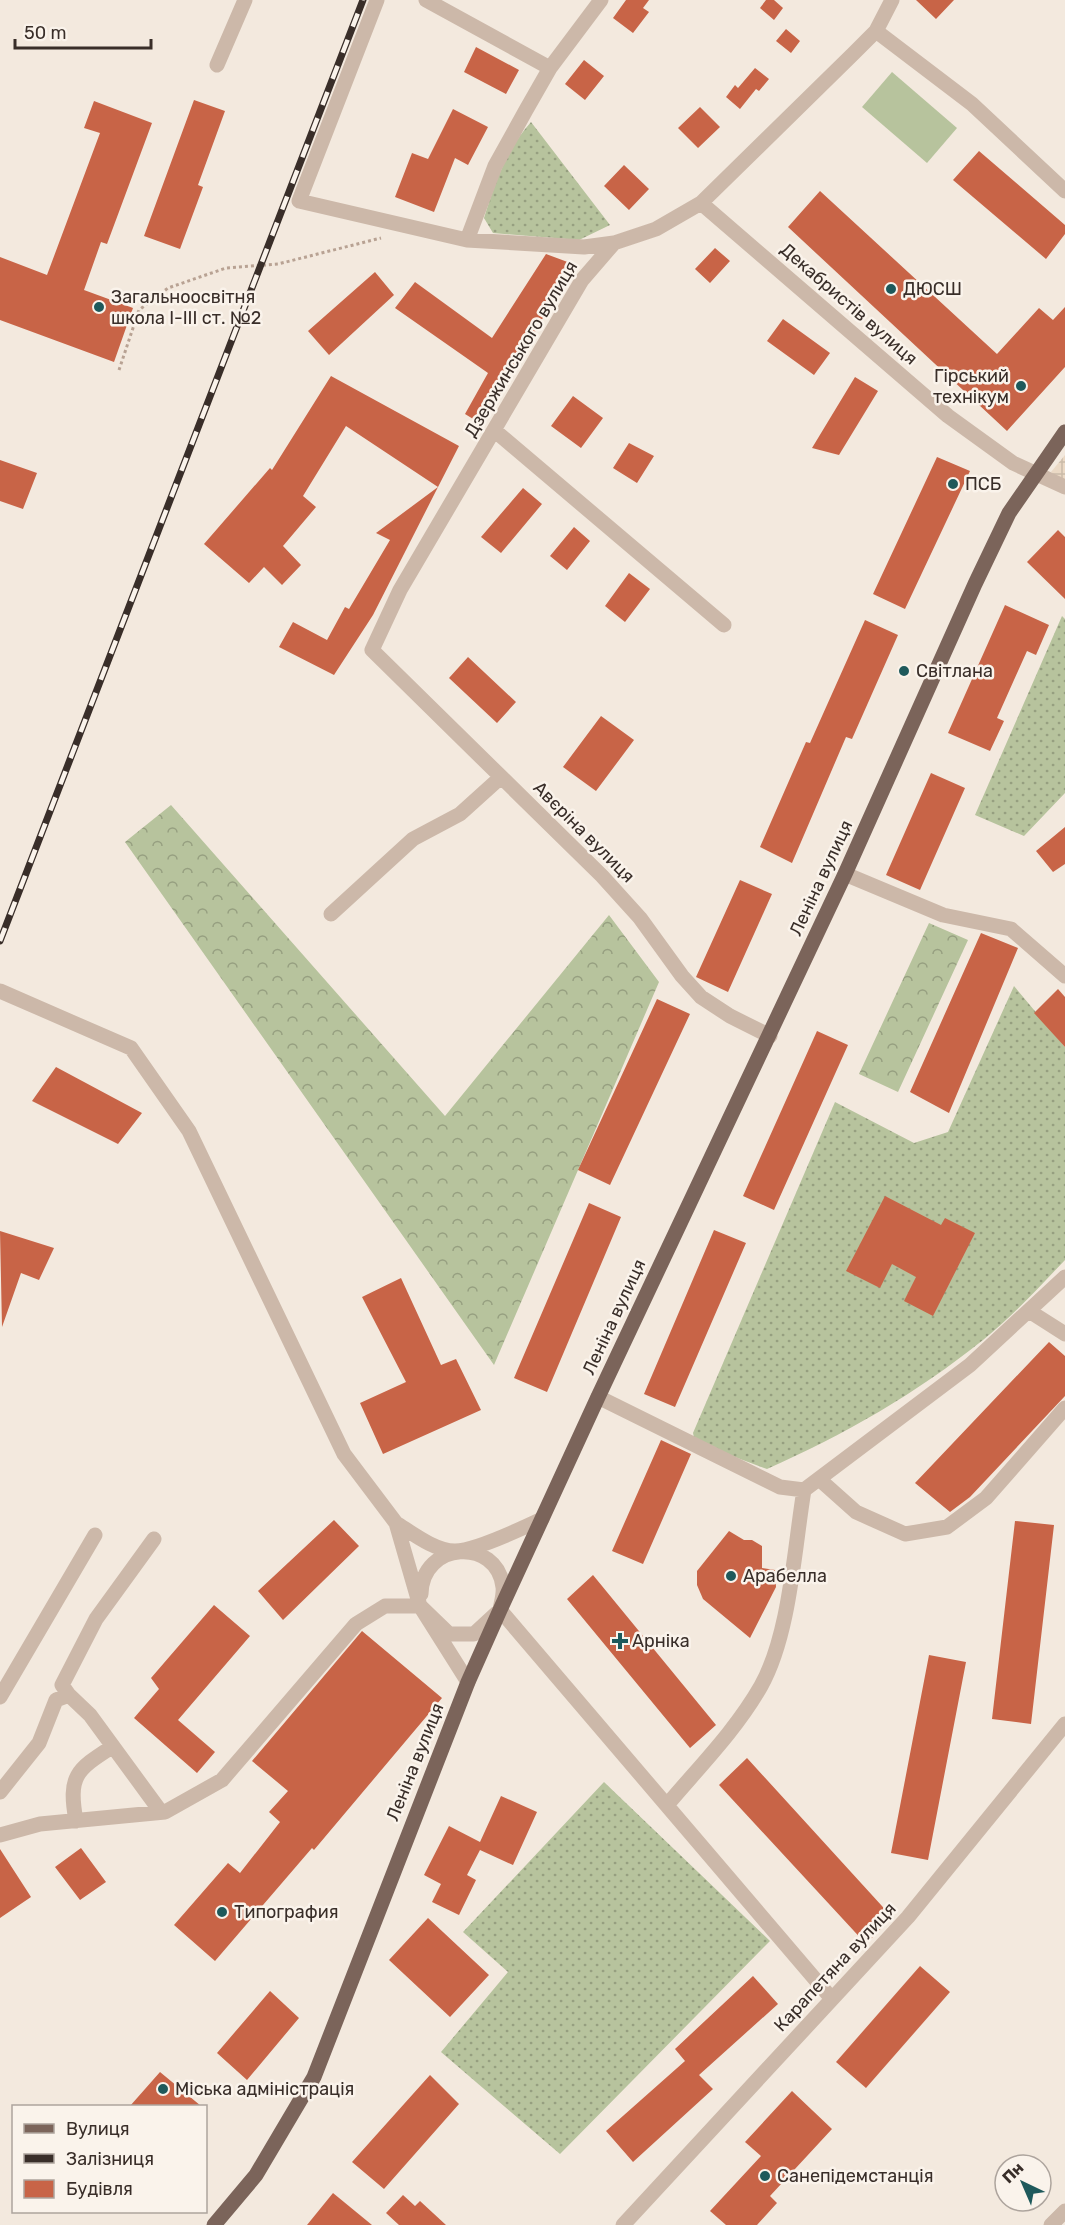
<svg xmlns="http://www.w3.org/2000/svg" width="1065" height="2225" viewBox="0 0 1065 2225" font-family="Rubik,sans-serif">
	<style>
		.grass { fill: url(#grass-dots) }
		.forest { fill: url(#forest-crowns) }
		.park { fill: #b7c39d }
		.plaza { fill: url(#plaza-grid) }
		.building { fill: #c86447 }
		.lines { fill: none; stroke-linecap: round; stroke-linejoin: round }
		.path { stroke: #b8a293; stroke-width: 3; stroke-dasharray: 3 3; stroke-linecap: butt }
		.minor { stroke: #ccb8a9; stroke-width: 15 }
		.major { stroke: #7b645a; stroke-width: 15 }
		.rail-casing { stroke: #392e29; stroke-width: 7 }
		.rail { stroke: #faf3eb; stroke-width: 4.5; stroke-dasharray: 14; stroke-linecap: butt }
		.poi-dot { fill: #1e595b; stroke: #faf3eb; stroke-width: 2 }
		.labels { text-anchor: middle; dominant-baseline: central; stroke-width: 5; stroke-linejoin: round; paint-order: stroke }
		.poi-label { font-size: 18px; fill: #392e29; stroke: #faf3eb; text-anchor: start }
		.street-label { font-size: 18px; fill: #392e29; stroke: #faf3eb }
	</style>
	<defs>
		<pattern id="grass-dots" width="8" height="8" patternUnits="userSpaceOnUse" patternTransform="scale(1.5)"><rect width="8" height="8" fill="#b7c39d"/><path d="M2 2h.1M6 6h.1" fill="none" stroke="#969f80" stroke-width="1.8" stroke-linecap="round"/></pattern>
		<pattern id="forest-crowns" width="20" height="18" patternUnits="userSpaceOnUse" patternTransform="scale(1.5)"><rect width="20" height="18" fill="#b7c39d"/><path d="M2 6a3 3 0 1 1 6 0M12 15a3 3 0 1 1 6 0" fill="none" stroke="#969f80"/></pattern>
		<pattern id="plaza-grid" width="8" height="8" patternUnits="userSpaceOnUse" patternTransform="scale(1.5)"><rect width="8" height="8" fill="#ebd9c5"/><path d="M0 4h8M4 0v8" fill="none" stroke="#cabba9"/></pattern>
	</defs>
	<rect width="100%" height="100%" fill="#f3e9de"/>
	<path class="grass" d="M531 122 610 225 579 240 493 233 484 218C495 183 506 150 531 122Z
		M1062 616 1065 619V793L1024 836 975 815Z
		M1014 986 1065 1047V1260C1039 1287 1012 1317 983 1340 917 1393 844 1435 767 1469L695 1442 693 1433 835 1102 914 1143 948 1132Z
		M604 1782 770 1941 560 2154 441 2052 508 1972 463 1932Z"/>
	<path class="forest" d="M171 805 445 1116 609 915 659 982 494 1365 125 842Z
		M929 923 968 940 898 1092 859 1074Z"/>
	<path class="park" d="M892 72 957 128 927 163 862 107Z"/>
	<path class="plaza" d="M1065 455V484L1051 472Z"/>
	<path class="building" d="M626 0H649L643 8 649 12 633 33 613 18Z
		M766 0H774L783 8 774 20 760 8Z
		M916 0H954L936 19Z
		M786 29 800 41 791 53 776 41Z
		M476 47 519 70 506 94 464 72Z
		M584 60 604 76 585 100 565 84Z
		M755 68 769 79 759 91 756 89 740 109 726 97 735 85 738 88Z
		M194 100 225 111 198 185 203 187 180 249 144 236Z
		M94 101 152 123 107 244 101 242 84 290 133 308 114 362 0 320V257L47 275 100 133 84 128Z
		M700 107 720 127 698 148 678 128Z
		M453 109 488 127 468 165 455 158 434 212 395 197 412 153 428 159Z
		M979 151 1065 225V234L1046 259 953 180Z
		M624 165 649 189 629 210 604 186Z
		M820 191 997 354 1039 308 1053 320 1065 307V367L1007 431 788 227Z
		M715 248 730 261 710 283 695 269Z
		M546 254 573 264 483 425 465 414 488 373 395 308 415 282 492 338Z
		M375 272 394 295 329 355 308 331Z
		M783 319 830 353 814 375 767 341Z
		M331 376 459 446 438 487 346 426 303 496 316 507 283 546 301 565 282 585 264 567 249 583 204 544 270 468 272 470Z
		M855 377 878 391 839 455 812 448Z
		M573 396 603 418 581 448 551 426Z
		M629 443 654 456 637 483 613 468Z
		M937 457 970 471 905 609 873 594Z
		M0 460 37 473 23 509 0 501Z
		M438 487 373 615 334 675 279 647 293 622 327 640 345 607 349 609 390 540 376 533Z
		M523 488 542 504 501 553 481 537Z
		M574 527 590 541 567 570 550 556Z
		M1058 530 1065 537V599L1027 562Z
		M629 573 650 589 625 622 605 606Z
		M1005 605 1049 625 1036 655 1027 651 997 718 1004 721 990 751 948 733Z
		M865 620 898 635 852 739 846 737 792 863 760 847 806 742 810 743Z
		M468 657 516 702 497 723 449 678Z
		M601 716 634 740 596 791 563 767Z
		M931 773 965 788 920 890 886 875Z
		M1065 827V864L1053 872 1036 851Z
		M740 880 772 894 728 992 696 977Z
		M981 933 1018 948 949 1113 910 1092Z
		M1058 989 1065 997V1047L1034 1013Z
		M657 999 690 1014 610 1185 578 1170Z
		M817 1031 848 1045 774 1210 743 1196Z
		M56 1067 142 1113 118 1144 32 1101Z
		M885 1196 941 1225 945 1218 975 1233 933 1316 904 1301 916 1277 892 1264 880 1288 846 1271Z
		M589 1203 621 1217 547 1392 514 1378Z
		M714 1230 746 1243 675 1407 644 1394Z
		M0 1231 54 1248 39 1280 21 1273 2 1327Z
		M401 1278 441 1365 456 1359 481 1410 383 1454 360 1403 406 1382 362 1297Z
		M1049 1342 1065 1356V1396L970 1497 950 1512 915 1483Z
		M661 1440 691 1454 643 1564 612 1551Z
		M334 1520 359 1546 283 1620 258 1591Z
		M1015 1521 1054 1525 1031 1724 992 1719Z
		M729 1531 744 1540H752L762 1546V1568L775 1570 776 1587 750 1638 703 1599 697 1585V1571Z
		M593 1575 716 1725 690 1748 567 1599Z
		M214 1605 250 1636 178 1720 215 1752 197 1773 134 1718 159 1689 151 1678Z
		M362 1631 442 1698 314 1850 312 1848 215 1961 174 1925 228 1863 240 1873 280 1822 269 1812 288 1791 252 1761Z
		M929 1655 966 1662 928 1860 891 1853Z
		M747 1758 892 1917 866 1944 719 1785Z
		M501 1796 537 1812 513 1865 480 1850 467 1875 476 1880 459 1915 432 1902 441 1884 424 1875 449 1826 480 1842Z
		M81 1848 106 1882 80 1900 55 1867Z
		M0 1849 31 1897 0 1918Z
		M428 1918 489 1975 450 2017 389 1960Z
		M920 1966 950 1992 866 2088 836 2062Z
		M753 1976 778 2004 699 2075 713 2089 633 2162 606 2131 685 2061 675 2049Z
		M270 1991 299 2018 247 2080 217 2053Z
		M160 2072 183 2091 201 2106H130Z
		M430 2075 459 2104 384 2189 352 2162Z
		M792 2091 832 2129 770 2196 777 2203 757 2225H726L710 2211 761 2156 745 2142Z
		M333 2193 372 2225H307Z
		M403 2195 415 2206 420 2201 446 2225H399L386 2213Z"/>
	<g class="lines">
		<path class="path" d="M119 370 139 310 168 288 226 268 278 264 381 238"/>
		<path class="minor" d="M377 0 299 201 467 240
			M426 0 550 68
			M601 0 550 68 526 110 495 166 467 240 584 247 614 243
			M876 31 972 104 1065 191
			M217 65 245 0
			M701 203 948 416 1013 463 1065 487
			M494 430 724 625
			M845 874 943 915 1011 929 1065 976
			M331 914 413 839 460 814 501 777
			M0 991 131 1048 189 1131 344 1454 396 1523 420 1606 468 1682
			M770 1036 730 1016 701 997 682 976 640 918 602 876 372 650 400 590 582 280 614 243 656 229 701 203 854 53 876 31 892 0
			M1029 1311 1065 1334
			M598 1397 780 1487 804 1490 970 1365 1065 1277
			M819 1479 856 1512 905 1534 947 1527 986 1498 1065 1408
			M396 1523C412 1533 435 1551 455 1551 474 1551 523 1528 542 1519
			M500 1610 832 1999
			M69 1695 62 1685 96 1619 154 1539
			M0 1697 95 1535
			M0 1792 39 1743 56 1700 69 1695 90 1715 161 1812
			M667 1805C699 1767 736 1730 761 1686 790 1634 794 1550 804 1490
			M76 1821C68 1776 76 1770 112 1747
			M0 1835 40 1824 165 1812 222 1780 356 1624 385 1606H420L449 1634H474L500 1610C501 1603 504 1594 503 1587 497 1537 422 1541 421 1594
			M623 2225 908 1917 1065 1724
			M1051 2225 1065 2211"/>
		<path class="major" d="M214 2225 256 2175 314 2077 468 1682 500 1610 598 1397 845 874 975 584 1009 513 1065 432"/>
		<defs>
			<path id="rail" d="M0 941 363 0"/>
		</defs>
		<use href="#rail" class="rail-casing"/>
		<use href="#rail" class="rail"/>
	</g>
	<g class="poi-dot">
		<circle cx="891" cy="289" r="6"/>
		<circle cx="99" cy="307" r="6"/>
		<circle cx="1021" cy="386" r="6"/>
		<circle cx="953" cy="484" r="6"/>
		<circle cx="904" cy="671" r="6"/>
		<circle cx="731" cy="1576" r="6"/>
		<path d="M617 1632h6v6h6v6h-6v6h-6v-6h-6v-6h6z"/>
		<circle cx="222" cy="1912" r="6"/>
		<circle cx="163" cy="2089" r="6"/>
		<circle cx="765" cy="2176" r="6"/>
	</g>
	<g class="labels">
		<g class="poi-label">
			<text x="903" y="289">ДЮСШ</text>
			<text x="111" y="297">Загальноосвітня<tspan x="111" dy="21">школа І-ІІІ ст. №2</tspan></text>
			<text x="1009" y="376" text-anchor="end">Гірський<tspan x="1009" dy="21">технікум</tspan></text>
			<text x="965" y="484">ПСБ</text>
			<text x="916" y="671">Світлана</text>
			<text x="743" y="1576">Арабелла</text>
			<text x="632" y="1641">Арніка</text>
			<text x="234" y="1912">Типография</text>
			<text x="175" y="2089">Міська адміністрація</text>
			<text x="777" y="2176">Санепідемстанція</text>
		</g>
		<g class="street-label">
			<text transform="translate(849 304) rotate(41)">Декабристів вулиця</text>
			<text transform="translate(521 349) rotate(-59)">Дзержинського вулиця</text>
			<text transform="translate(584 832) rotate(45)">Авєріна вулиця</text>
			<text transform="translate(821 878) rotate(-65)">Леніна вулиця</text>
			<text transform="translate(614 1317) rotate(-65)">Леніна вулиця</text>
			<text transform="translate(415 1762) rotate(-68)">Леніна вулиця</text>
			<text transform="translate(835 1967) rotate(-47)">Карапетяна вулиця</text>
		</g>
	</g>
	<rect x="12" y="2105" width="195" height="108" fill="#faf3eb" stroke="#ada49d" stroke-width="1.5"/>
	<rect x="24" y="2124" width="30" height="9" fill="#7b645a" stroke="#ada49d" stroke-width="1.5"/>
	<text x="66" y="2135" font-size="18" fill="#392e29">Вулиця</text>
	<rect x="24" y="2154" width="30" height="9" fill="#392e29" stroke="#ada49d" stroke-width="1.5"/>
	<text x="66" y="2165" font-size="18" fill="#392e29">Залізниця</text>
	<rect x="24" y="2180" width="30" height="18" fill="#c86447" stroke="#ada49d" stroke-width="1.5"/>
	<text x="66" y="2195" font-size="18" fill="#392e29">Будівля</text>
	<g transform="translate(1023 2183) rotate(316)"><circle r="28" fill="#faf3eb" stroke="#ada49d" stroke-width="1.5"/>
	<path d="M0-4.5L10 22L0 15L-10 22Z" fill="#1e595b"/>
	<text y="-9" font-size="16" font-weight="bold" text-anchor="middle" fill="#392e29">Пн</text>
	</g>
	<path d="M15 39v9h136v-9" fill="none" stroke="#392e29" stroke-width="3"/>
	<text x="24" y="39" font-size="18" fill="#392e29" stroke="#faf3eb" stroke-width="4.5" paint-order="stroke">50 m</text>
</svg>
